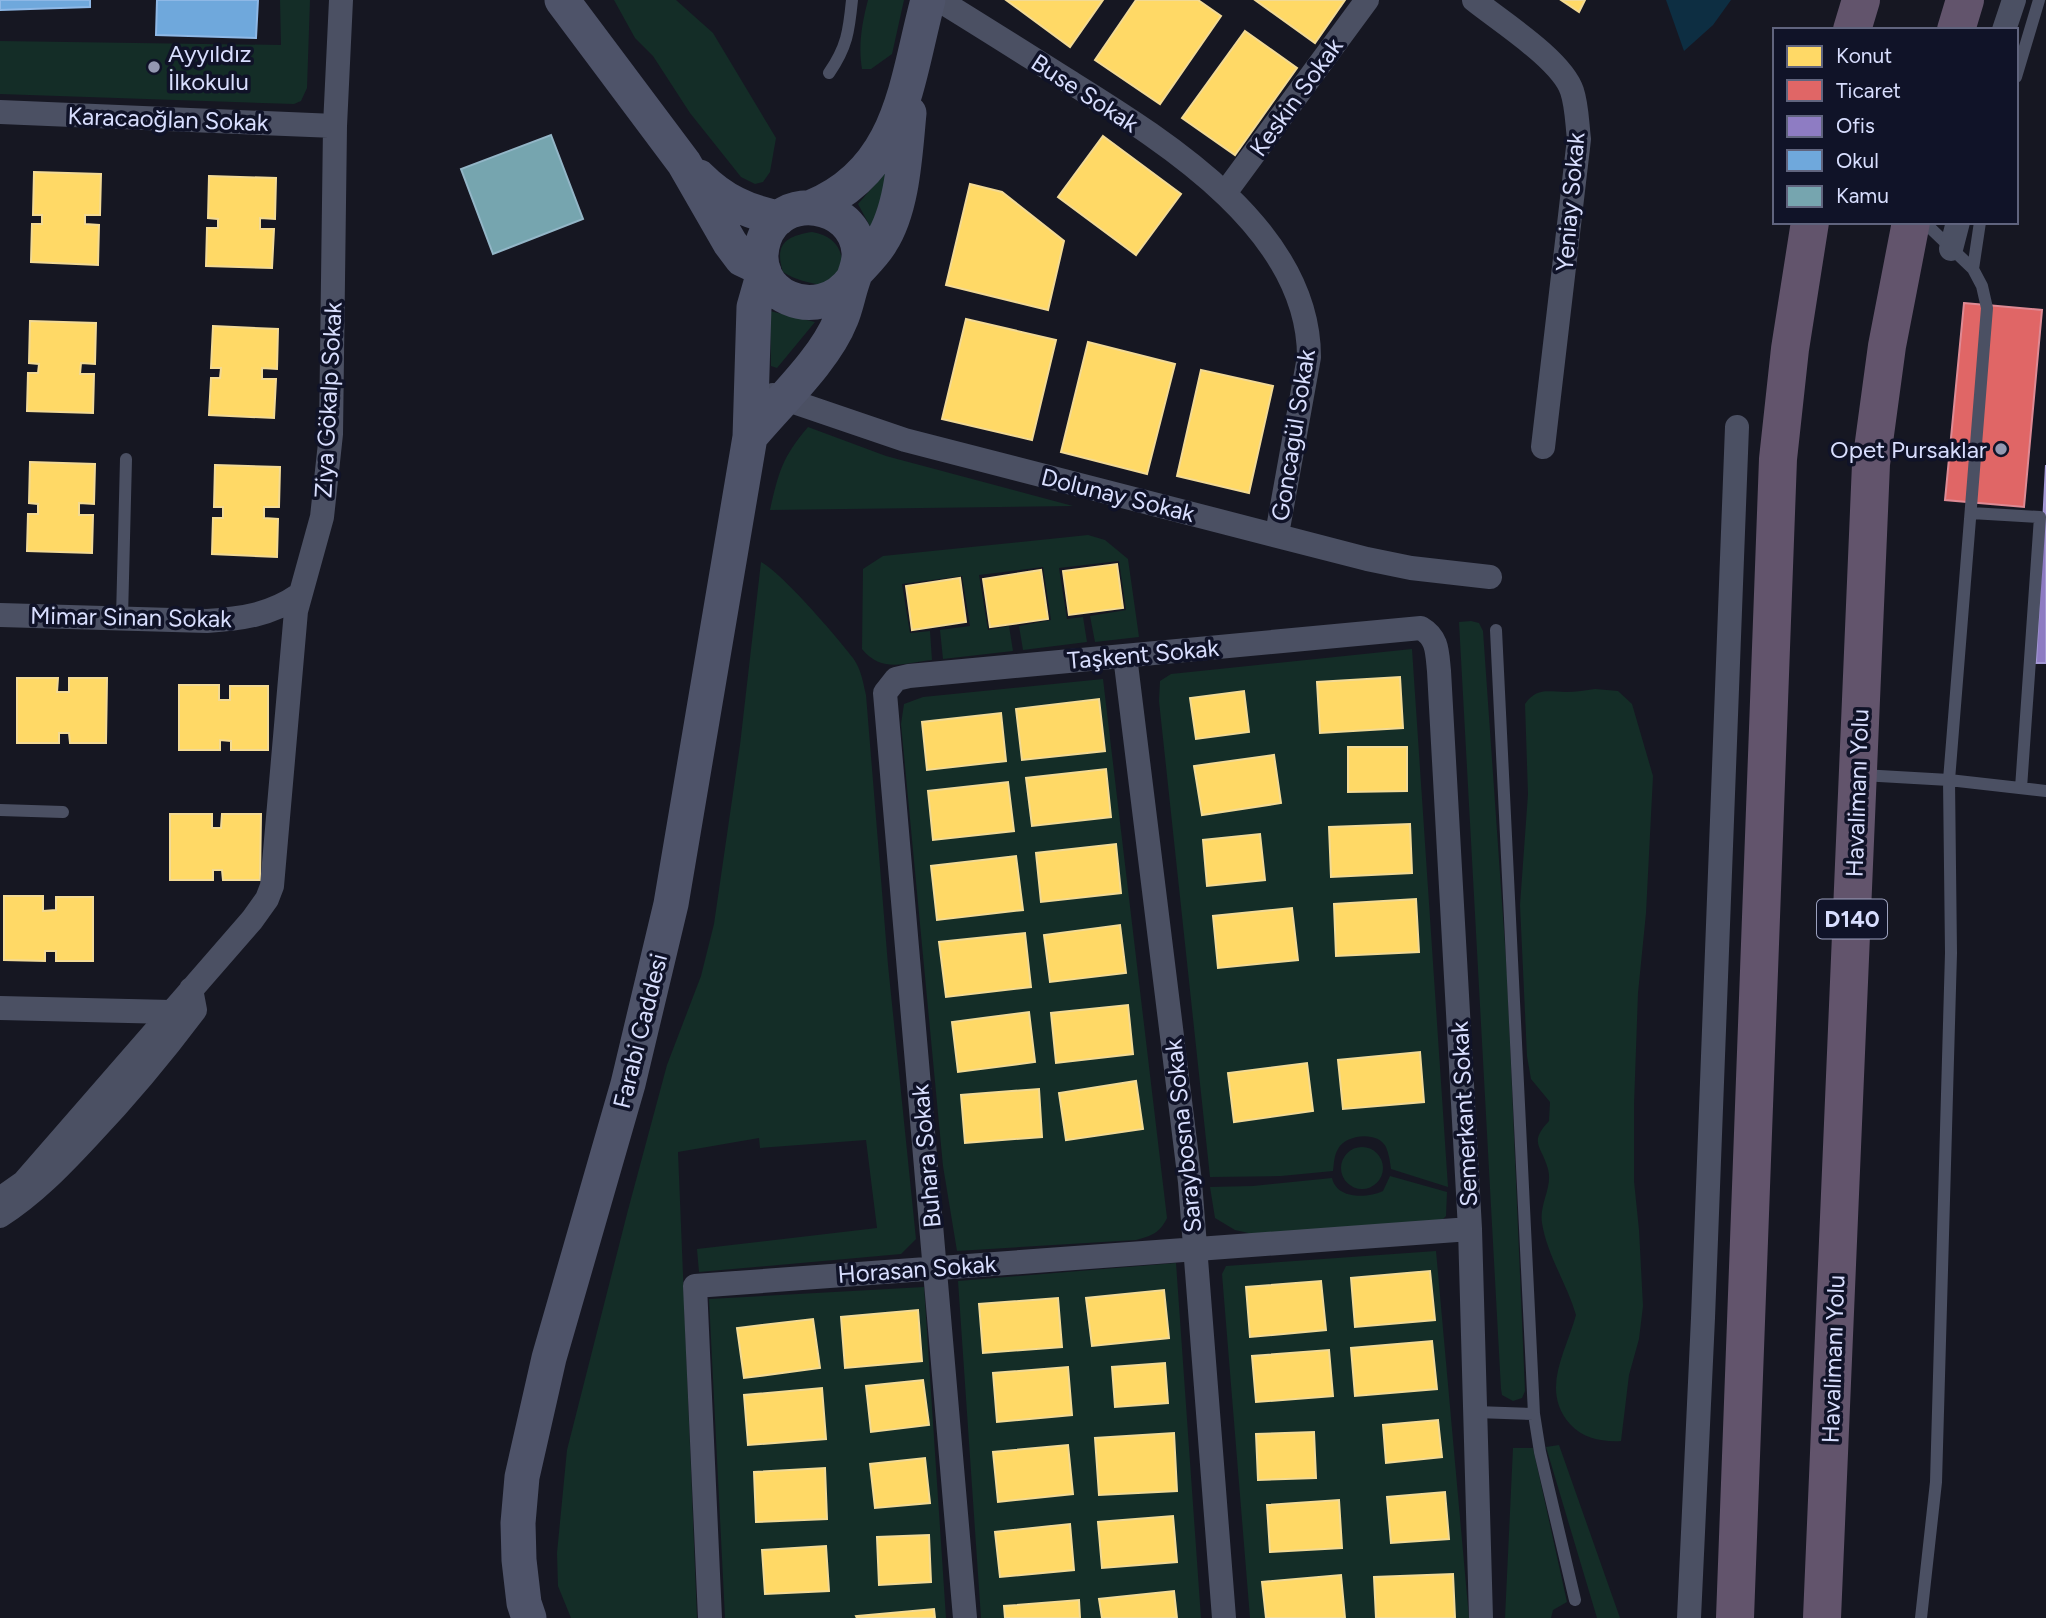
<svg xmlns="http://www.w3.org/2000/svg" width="2046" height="1618" viewBox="0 0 2046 1618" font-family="Figtree,sans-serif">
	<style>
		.green { fill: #142d27 }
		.water { fill: #0d2e42 }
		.homes { fill: #ffd966; stroke: #f3da94; stroke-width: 2 }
		.shops { fill: #e06666; stroke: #de8a94; stroke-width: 2 }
		.offices { fill: #8e7cc3; stroke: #a499d5; stroke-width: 2 }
		.schools { fill: #6fa8dc; stroke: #8eb8e6; stroke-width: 2 }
		.public { fill: #76a5af; stroke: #93b6c7; stroke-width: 2 }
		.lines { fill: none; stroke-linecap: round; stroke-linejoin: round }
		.lane { stroke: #4b5063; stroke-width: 12 }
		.street { stroke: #4b5063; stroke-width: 24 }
		.secondary { stroke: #4e5369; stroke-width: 35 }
		.highway { stroke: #62546c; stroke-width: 38 }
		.poi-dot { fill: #9498b1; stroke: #101328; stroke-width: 2.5 }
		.labels { text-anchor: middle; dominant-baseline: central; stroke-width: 7; stroke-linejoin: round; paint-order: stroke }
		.shield { fill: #101328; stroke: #9ca1be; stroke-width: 2 }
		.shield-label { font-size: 23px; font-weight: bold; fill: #d8defe }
		.poi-label { font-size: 24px; fill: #d8defe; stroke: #101328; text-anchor: start }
		.street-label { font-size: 24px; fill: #d8defe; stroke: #101328 }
	</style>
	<rect width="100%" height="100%" fill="#161722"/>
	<path class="green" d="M280 0H310L307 88 301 101 294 104 0 94V41L281 45Z
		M614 0H676L713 33 776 138 770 172 763 182 755 184 741 177 690 113 653 56 635 38Z
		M868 0H904L892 54 871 69H862C858 45 862 23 868 0Z
		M892 165 871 228 858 204Z
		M812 232C833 235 844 249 842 269L823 285C808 283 796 280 783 272 774 244 786 236 812 232Z
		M770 311 815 322 777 368 771 366Z
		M808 427 886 456 1073 506 770 510C779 471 782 458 808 427Z
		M1088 535 1105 540 1128 559 1139 637 1095 642 1090 616 1126 610 1119 561 1059 568 1067 619 1083 617 1087 642 1023 650 1019 626 1051 620 1043 567 979 575 988 630 1009 626 1013 651 943 659 940 630 970 626 962 576 902 584 910 633 930 631 932 660C905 663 881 673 862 649L863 569 883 556Z
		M761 562C780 571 839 639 853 658 861 669 863 682 866 695L888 965 916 1239 901 1254 699 1272 697 1249 877 1228 866 1140 760 1148 759 1138 678 1152 697 1618H571L558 1586 557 1553 567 1450 628 1210 667 1065 701 976 714 924 740 745Z
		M1471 621 1479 623 1483 631 1507 974 1525 1391 1522 1398 1513 1401 1502 1395 1501 1389 1459 622Z
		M1412 649 1448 1187 1391 1169C1390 1162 1389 1154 1386 1147 1378 1131 1346 1134 1338 1149 1334 1155 1334 1164 1333 1171L1281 1176 1210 1177 1159 701 1160 681 1171 674Z
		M1103 679 1167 1218C1160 1233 1151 1236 1136 1240L957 1251 943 1166 901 724 904 704 923 697Z
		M1595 689 1618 691 1632 704 1653 776 1646 913 1638 993 1634 1105V1181L1639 1230 1643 1306 1639 1339 1629 1375 1621 1441C1603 1442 1583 1439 1570 1424 1540 1390 1566 1352 1576 1315 1567 1284 1547 1255 1542 1223 1539 1204 1553 1187 1548 1169 1542 1146 1528 1143 1549 1121L1550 1102 1531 1079 1527 1056 1520 905 1528 794 1525 704C1537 687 1548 692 1566 692 1576 692 1586 690 1595 689Z
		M1341 1168a21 21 0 1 1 42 0a21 21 0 1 1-42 0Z
		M1390 1176 1447 1192 1446 1216 1441 1221 1253 1234 1235 1230 1215 1218 1210 1187 1253 1186 1332 1178C1337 1200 1368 1198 1383 1191Z
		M1436 1251 1469 1618H1250L1222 1274 1226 1266Z
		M1176 1263 1201 1618H981L958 1281Z
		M924 1287 946 1618H725L709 1299Z
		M1559 1445 1620 1618H1597L1546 1447Z
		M1513 1448H1533L1567 1602 1553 1610 1551 1618H1505Z"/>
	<path class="water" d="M1666 0H1731L1713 25 1684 51Z"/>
	<path class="homes" d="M1006 0H1103L1070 47Z
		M1136 0H1198L1221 16 1160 104 1095 60Z
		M1255 0H1345L1315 43Z
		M1561 0H1585L1579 12Z
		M1245 31 1297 68 1235 155 1182 118Z
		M1103 136 1181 194 1136 255 1058 197Z
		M34 172 101 174 100 215H85V224L99 225 98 265 31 262 32 224H42V215H33Z
		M209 176 276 178 275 219 260 218V229H274L272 268 206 266 207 228H218V219L208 218Z
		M970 184 1002 192 1064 241 1048 310 946 285Z
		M966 319 1056 340 1032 440 942 419Z
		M30 321 96 323 95 364 81 363 80 374H94L93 413 27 411 28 373H38L39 364 29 363Z
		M213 326 278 329 277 369 262 368V379H276L274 418 209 415 211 378H220L221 368H211Z
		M1088 342 1175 364 1147 474 1061 452Z
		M1201 370 1273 386 1249 493 1177 476Z
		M30 462 95 464 94 504 79 503V515H93L92 553 27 551 28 514H38V504L29 503Z
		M215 465 280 467 279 507H264V518L278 519 277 557 212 554 213 518H223V507H214Z
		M1117 564 1123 608 1069 615 1063 571Z
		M1041 570 1048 619 990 627 983 579Z
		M960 578 966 622 912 630 906 586Z
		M1400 677 1403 728 1320 733 1317 682Z
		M17 678H58L57 692H69V678H107L106 743H70L69 733H59V743H17Z
		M179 685H219V700H230V686H268V750H231V741L220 740V750H179Z
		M1244 691 1249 732 1196 739 1190 698Z
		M1099 699 1105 751 1022 760 1016 709Z
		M1001 713 1006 761 927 770 922 722Z
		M1348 747H1407V791L1348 792Z
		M1274 755 1281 803 1202 815 1194 766Z
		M1106 769 1111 817 1032 826 1026 778Z
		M1008 782 1014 831 933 840 928 791Z
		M170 814H212V828H221L222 814H261L260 880H223L222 870H213V880H170Z
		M1410 824 1412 873 1331 877 1329 827Z
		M1260 834 1265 880 1207 886 1203 840Z
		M1116 844 1121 893 1041 902 1036 853Z
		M1016 856 1023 910 937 920 931 866Z
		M4 896H43V911L56 910V897H93V961H56V951H45V961L4 960Z
		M1416 899 1419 952 1336 956 1334 904Z
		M1292 908 1298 960 1218 968 1213 916Z
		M1120 925 1126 973 1050 982 1044 935Z
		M1025 933 1031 987 946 997 939 942Z
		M1128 1005 1133 1054 1056 1063 1051 1013Z
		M1029 1012 1035 1062 958 1072 952 1022Z
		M1420 1052 1424 1102 1343 1109 1338 1060Z
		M1307 1063 1313 1111 1234 1122 1228 1073Z
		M1136 1081 1143 1129 1066 1140 1059 1093Z
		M1039 1089 1042 1137 965 1143 961 1095Z
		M1430 1271 1435 1320 1355 1327 1351 1278Z
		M1321 1281 1326 1330 1250 1337 1246 1287Z
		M1164 1290 1169 1338 1092 1346 1086 1298Z
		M1058 1298 1062 1347 983 1353 979 1304Z
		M918 1310 922 1361 845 1368 841 1317Z
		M813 1319 820 1368 744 1378 737 1328Z
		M1432 1341 1437 1389 1355 1396 1351 1348Z
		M1329 1350 1333 1396 1256 1402 1252 1356Z
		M1165 1363 1168 1403 1115 1407 1112 1367Z
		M1068 1367 1072 1415 997 1422 993 1373Z
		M923 1380 929 1425 871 1432 866 1386Z
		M822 1388 826 1439 748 1445 744 1395Z
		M1438 1420 1442 1457 1386 1463 1383 1425Z
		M1314 1432 1316 1478 1258 1480 1256 1434Z
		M1174 1433 1177 1491 1099 1495 1095 1438Z
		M1068 1445 1073 1494 998 1502 993 1452Z
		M925 1458 930 1503 875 1508 870 1464Z
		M825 1468 827 1519 756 1522 754 1472Z
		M1445 1492 1449 1539 1391 1543 1387 1497Z
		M1339 1500 1342 1548 1270 1552 1267 1505Z
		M1173 1516 1177 1562 1102 1568 1098 1522Z
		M1070 1524 1074 1570 1000 1577 995 1532Z
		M929 1535 931 1582 879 1585 877 1537Z
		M826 1546 829 1591 765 1594 762 1550Z
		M1453 1574 1455 1618H1376L1374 1577Z
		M1341 1575 1345 1618H1266L1262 1582Z
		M1174 1591 1177 1618H1102L1099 1599Z
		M1079 1600 1080 1618H1005L1004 1606Z
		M934 1609 935 1618H857L856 1616Z"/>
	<path class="shops" d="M1964 303 2042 310 2024 507 1945 500Z"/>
	<path class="offices" d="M2046 465V663H2036Z"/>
	<path class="schools" d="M0 0H90V7L0 10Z
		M157 0H258L256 38 156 35Z"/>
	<path class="public" d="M551 135 583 219 493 254 461 169Z"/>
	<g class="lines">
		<path class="lane" d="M829 73C847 47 849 31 852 0
			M2016 77 2039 0
			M1973 269 1980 222
			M1971 513 2040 517 2021 788
			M122 618 126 459
			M1496 630 1534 1414 1540 1452 1575 1600
			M1862 775 1949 780 2046 791
			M0 810 63 812
			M1476 1412 1534 1414
			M1921 1618 1936 1482 1951 953 1949 780 1987 308 1982 286 1973 269 1924 222"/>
		<path class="street" d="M939 0C983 27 1027 55 1070 82 1166 142 1309 230 1309 357L1277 534
			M1474 0C1500 21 1562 60 1572 91 1577 106 1577 123 1579 139L1543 447
			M2004 30 2014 0
			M0 112 335 126
			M1225 193 1367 0
			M1951 249 1958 222
			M773 395 905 440 1367 559 1411 568 1490 577
			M0 615 207 621C241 619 270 615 299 595
			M1125 656 1190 1182 1224 1618
			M0 1008 171 1012
			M0 1199 24 1182 252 920 267 899 272 886 296 611 322 517 331 434 335 126 341 0
			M0 1216C34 1194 60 1167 88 1137 126 1097 162 1054 195 1010L191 989
			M710 1618 695 1286 1470 1229
			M965 1618 885 693 896 679 909 676 1421 628C1438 638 1437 652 1439 671L1470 1229 1481 1618
			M1689 1618 1703 1318 1737 427"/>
		<path class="secondary" d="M562 0 684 163 730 243 742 259 763 269
			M699 177C722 200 747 212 779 218
			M812 207C902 170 906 82 928 0
			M856 272C864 263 875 253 881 242 903 208 905 153 909 113
			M750 437C779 402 825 360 841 319 846 307 848 295 852 283 855 273 860 263 859 252 855 201 780 191 764 239 745 295 819 327 853 279
			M529 1618 524 1603 519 1560 518 1523 522 1477 549 1358 628 1084 671 904 750 437 754 307 764 272"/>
		<path class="highway" d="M1852 30 1861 0
			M1956 30 1965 0
			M1735 1618 1778 459 1790 349 1810 222
			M1822 1618 1871 464 1887 346 1911 222"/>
	</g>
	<g class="poi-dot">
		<circle cx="154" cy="67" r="7"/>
		<circle cx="2001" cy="449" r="7"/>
	</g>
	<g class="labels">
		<rect class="shield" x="1817" y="899.5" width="70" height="39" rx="5"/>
		<g class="shield-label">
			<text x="1852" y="919">D140</text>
		</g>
		<g class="poi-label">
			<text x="168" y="53">Ayyıldız<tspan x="168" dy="28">İlkokulu</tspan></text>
			<text x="1987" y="449" text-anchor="end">Opet Pursaklar</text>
		</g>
		<g class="street-label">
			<text transform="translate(1085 93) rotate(33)">Buse Sokak</text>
			<text transform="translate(1296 97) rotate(-54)">Keskin Sokak</text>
			<text transform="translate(168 119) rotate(2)">Karacaoğlan Sokak</text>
			<text transform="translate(1570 202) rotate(-85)">Yeniay Sokak</text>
			<text transform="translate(328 400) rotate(-87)">Ziya Gökalp Sokak</text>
			<text transform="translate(1293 435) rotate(-81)">Goncagül Sokak</text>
			<text transform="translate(1118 495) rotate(14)">Dolunay Sokak</text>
			<text transform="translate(131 617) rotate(1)">Mimar Sinan Sokak</text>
			<text transform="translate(1143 654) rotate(-5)">Taşkent Sokak</text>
			<text transform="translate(1857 793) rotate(-88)">Havalimanı Yolu</text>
			<text transform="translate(640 1031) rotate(-76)">Farabi Caddesi</text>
			<text transform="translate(1464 1114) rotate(-93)">Semerkant Sokak</text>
			<text transform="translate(1183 1136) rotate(-96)">Saraybosna Sokak</text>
			<text transform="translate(926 1156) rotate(-95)">Buhara Sokak</text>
			<text transform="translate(917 1269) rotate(-4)">Horasan Sokak</text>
			<text transform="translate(1833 1359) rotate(-88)">Havalimanı Yolu</text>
		</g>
	</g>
	<rect x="1773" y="28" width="245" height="196" fill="#101328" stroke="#60647e" stroke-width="2"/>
	<rect x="1787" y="46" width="35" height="21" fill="#ffd966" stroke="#60647e" stroke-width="2"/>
	<text x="1836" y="63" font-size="21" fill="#d8defe">Konut</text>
	<rect x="1787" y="80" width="35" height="21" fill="#e06666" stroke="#60647e" stroke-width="2"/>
	<text x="1836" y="98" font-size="21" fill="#d8defe">Ticaret</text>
	<rect x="1787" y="116" width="35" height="21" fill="#8e7cc3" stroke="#60647e" stroke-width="2"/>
	<text x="1836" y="133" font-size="21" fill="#d8defe">Ofis</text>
	<rect x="1787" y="150" width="35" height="21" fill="#6fa8dc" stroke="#60647e" stroke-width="2"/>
	<text x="1836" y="168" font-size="21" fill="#d8defe">Okul</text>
	<rect x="1787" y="186" width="35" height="21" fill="#76a5af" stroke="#60647e" stroke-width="2"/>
	<text x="1836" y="203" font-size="21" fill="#d8defe">Kamu</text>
</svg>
